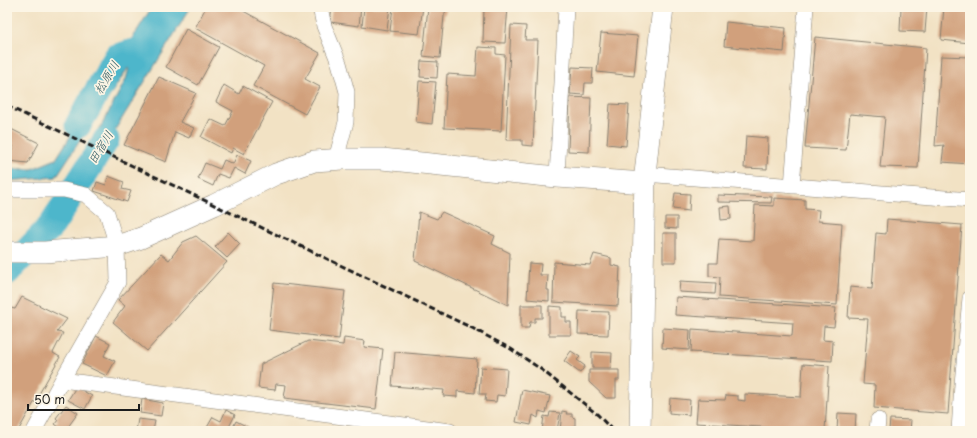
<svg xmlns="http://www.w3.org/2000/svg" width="977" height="438" viewBox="0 0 977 438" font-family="'Playpen Sans','Klee One',sans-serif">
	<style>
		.water { fill: #4eb6cb; stroke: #356974 }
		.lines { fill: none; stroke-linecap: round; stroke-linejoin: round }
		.river { stroke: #4eb6cb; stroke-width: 27 }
		.building { fill: #d1a07c }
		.street-casing { stroke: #877f70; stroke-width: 16 }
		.secondary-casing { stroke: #877f70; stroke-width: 22 }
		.street { stroke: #fff; stroke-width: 15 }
		.secondary { stroke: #fff; stroke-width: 21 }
		.rail { stroke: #1c1c1c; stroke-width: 3; stroke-dasharray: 6 3; stroke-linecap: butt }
		.labels { text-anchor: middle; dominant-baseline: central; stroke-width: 3.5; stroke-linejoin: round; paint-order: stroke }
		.water-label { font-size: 12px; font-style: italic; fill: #305a62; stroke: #fcf5e5 }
	</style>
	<rect width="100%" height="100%" fill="#fcf5e5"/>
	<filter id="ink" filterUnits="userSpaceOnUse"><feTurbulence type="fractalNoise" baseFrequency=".025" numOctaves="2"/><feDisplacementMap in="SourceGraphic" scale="8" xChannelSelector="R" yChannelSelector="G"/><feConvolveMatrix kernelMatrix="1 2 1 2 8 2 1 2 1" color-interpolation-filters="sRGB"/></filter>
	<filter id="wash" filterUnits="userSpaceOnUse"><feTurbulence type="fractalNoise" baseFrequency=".012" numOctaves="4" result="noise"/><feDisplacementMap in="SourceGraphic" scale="16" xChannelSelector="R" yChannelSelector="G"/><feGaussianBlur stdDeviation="0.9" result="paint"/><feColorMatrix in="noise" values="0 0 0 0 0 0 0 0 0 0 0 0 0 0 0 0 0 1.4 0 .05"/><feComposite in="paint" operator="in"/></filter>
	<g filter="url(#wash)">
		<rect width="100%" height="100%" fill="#f2e2c4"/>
		<path class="water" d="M152 7H191L92 167 65 182 104 121 126 79 130 65 56 177 7 181V169H32L56 159Z"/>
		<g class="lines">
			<path class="river" d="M78 125 117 57 148 48
				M7 272 52 225 106 140"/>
		</g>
		<g id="blocks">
			<path class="building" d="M206 7H236L320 53 305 79 320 87 305 114 253 86 264 66 195 28Z
				M332 7H361L359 26 330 22Z
				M364 7H390L387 30 362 26Z
				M393 7H423L419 34 390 31Z
				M428 7H447L444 16 440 58 423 56Z
				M484 7H508L505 43 483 42Z
				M901 7H927L925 32 900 31Z
				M944 7H970V43L941 40Z
				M726 22 786 28 784 52 724 46Z
				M511 25 526 26 525 40H538L533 146 522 145V140H506Z
				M186 29 219 47 198 85 166 67Z
				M601 33 638 36 634 76 597 72Z
				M815 37 926 48 918 168 880 167 885 117 850 114 846 150 805 148Z
				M478 47 496 48V54L505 55 501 131 444 128 447 74 476 76Z
				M941 56 970 57V164L942 162 944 145 935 146Z
				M421 61 438 62 437 78 420 77Z
				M572 67 593 68 592 83H585L584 95 570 94Z
				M159 77 196 93 180 122 194 128 189 138 175 132 166 162 124 145Z
				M419 81 436 82 432 124 416 122Z
				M224 85 239 94 243 86 272 102 244 154 233 148 231 153 201 137 210 119 225 126 233 111 216 102Z
				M570 97 591 98 589 152 568 151Z
				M610 104 629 105 626 146 607 144Z
				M7 127 39 143 28 163 8 161 13 147 7 144Z
				M746 136 768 138 767 169 744 168Z
				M237 155 251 161 245 174 234 168 229 178 218 174 213 186 198 179 205 163 220 169 224 160 233 164Z
				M108 176 124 182 122 189 131 191 127 202 94 191 97 182 106 185Z
				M675 193 690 194 689 211 673 209Z
				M718 195 772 197 771 203 718 202Z
				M774 198 805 200V209L819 210 818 221 842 223 837 305 719 297 720 277 709 276V263H717L719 239 753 241 755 205 774 206Z
				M730 206 731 219 721 220 720 207Z
				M419 212 437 219 442 212 495 236 492 244 510 253 508 305 415 261Z
				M665 217H677V229L665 228Z
				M887 219 962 225 948 414 874 408 875 385 863 384 868 319 848 318 850 287 872 289 876 233 886 234Z
				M228 232 240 244 227 258 215 247Z
				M663 233H676V262H663Z
				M196 236 227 262 147 351 113 322 125 306 118 300 161 254 169 260 183 242Z
				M594 254 611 258V265L620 267 618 306 553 302 554 262 590 265Z
				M529 263 541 264 540 275H548L547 290H549V301L527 299Z
				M680 281 716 283 715 294 679 292Z
				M274 283 345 291 339 339 269 330Z
				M22 297 67 319 57 332 63 333 53 353 60 357 18 431H7V307L15 309Z
				M676 297 836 308 834 327 824 326 823 340 833 341 832 361 691 352 692 329 792 336 793 323 675 315Z
				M521 305H542V318H535V322H530L529 328H521Z
				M549 306 562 307V317H566V322H571V335H549Z
				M579 311 609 312 608 335 578 334Z
				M663 328 690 330 689 350 662 348Z
				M96 336 110 343 104 356 115 361 107 376 82 364Z
				M344 338 365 341 364 347 383 349 376 409 284 398 286 385 276 384 275 390 258 388 261 364 308 341 343 345Z
				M571 351 580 357 577 360 585 366 580 373 564 361Z
				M395 352 477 359 475 393 457 391V397L443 396 444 390 392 386Z
				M592 352 612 353 611 368H592Z
				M803 364 829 366 825 431 696 423 698 399 725 400 726 395 738 396V400L745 401V394L801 397Z
				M481 367 507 369 505 396 497 395 496 402 485 401 486 394H479Z
				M589 370H619V380H616V398H606L589 382Z
				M76 387 92 396 85 409 68 400Z
				M522 390 550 396 546 413 539 411 538 418 533 415 531 425 516 422Z
				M670 398 690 400 689 415 669 413Z
				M142 399 163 403 161 416 140 413Z
				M66 405 78 413 65 431H64L55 424 58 420 56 418Z
				M226 410 235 415 229 427 232 429 236 421 248 427 247 431H205L213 417 221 421Z
				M562 411 567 412 566 414H572V417L575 418V431H560Z
				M550 412 560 413 557 431H542L544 416 549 417Z
				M838 413 856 414 855 431H837Z
				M138 419 155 421 153 431H136Z
				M890 419 911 420 910 431 889 430Z"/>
		</g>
	</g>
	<g filter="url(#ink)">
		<use href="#blocks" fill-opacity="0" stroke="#877f70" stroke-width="1"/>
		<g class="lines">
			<defs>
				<path id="street" d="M320 7 324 26 339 63 347 92 346 122 336 159
					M645 174 970 200
					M557 177 566 7
					M792 186 806 7
					M7 190H64L86 195 107 213 117 246 118 282 62 380 34 431
					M62 380 450 431
					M877 431 878 420
					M959 431 962 384 970 298"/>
				<path id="secondary" d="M7 252H45L117 246 141 238 214 205 276 174 314 161 343 159H382L557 177 645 183
					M640 431 645 174 663 7"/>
			</defs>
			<use href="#street" class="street-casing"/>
			<use href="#secondary" class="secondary-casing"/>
			<use href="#street" class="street"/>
			<use href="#secondary" class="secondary"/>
			<path class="rail" d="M7 106 472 328 511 349 542 370 598 415 613 431"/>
		</g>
	</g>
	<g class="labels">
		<g class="water-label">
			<text transform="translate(106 77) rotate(-59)">松原川</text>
			<text transform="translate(100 147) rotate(-59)">田宿川</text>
		</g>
	</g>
	<rect width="977" height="438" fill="none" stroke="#fcf5e5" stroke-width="24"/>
	<path d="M28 404v6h111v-6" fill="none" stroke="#1c1c1c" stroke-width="2"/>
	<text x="34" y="404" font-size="12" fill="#1c1c1c" stroke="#fcf5e5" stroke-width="3" paint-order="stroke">50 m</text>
</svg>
